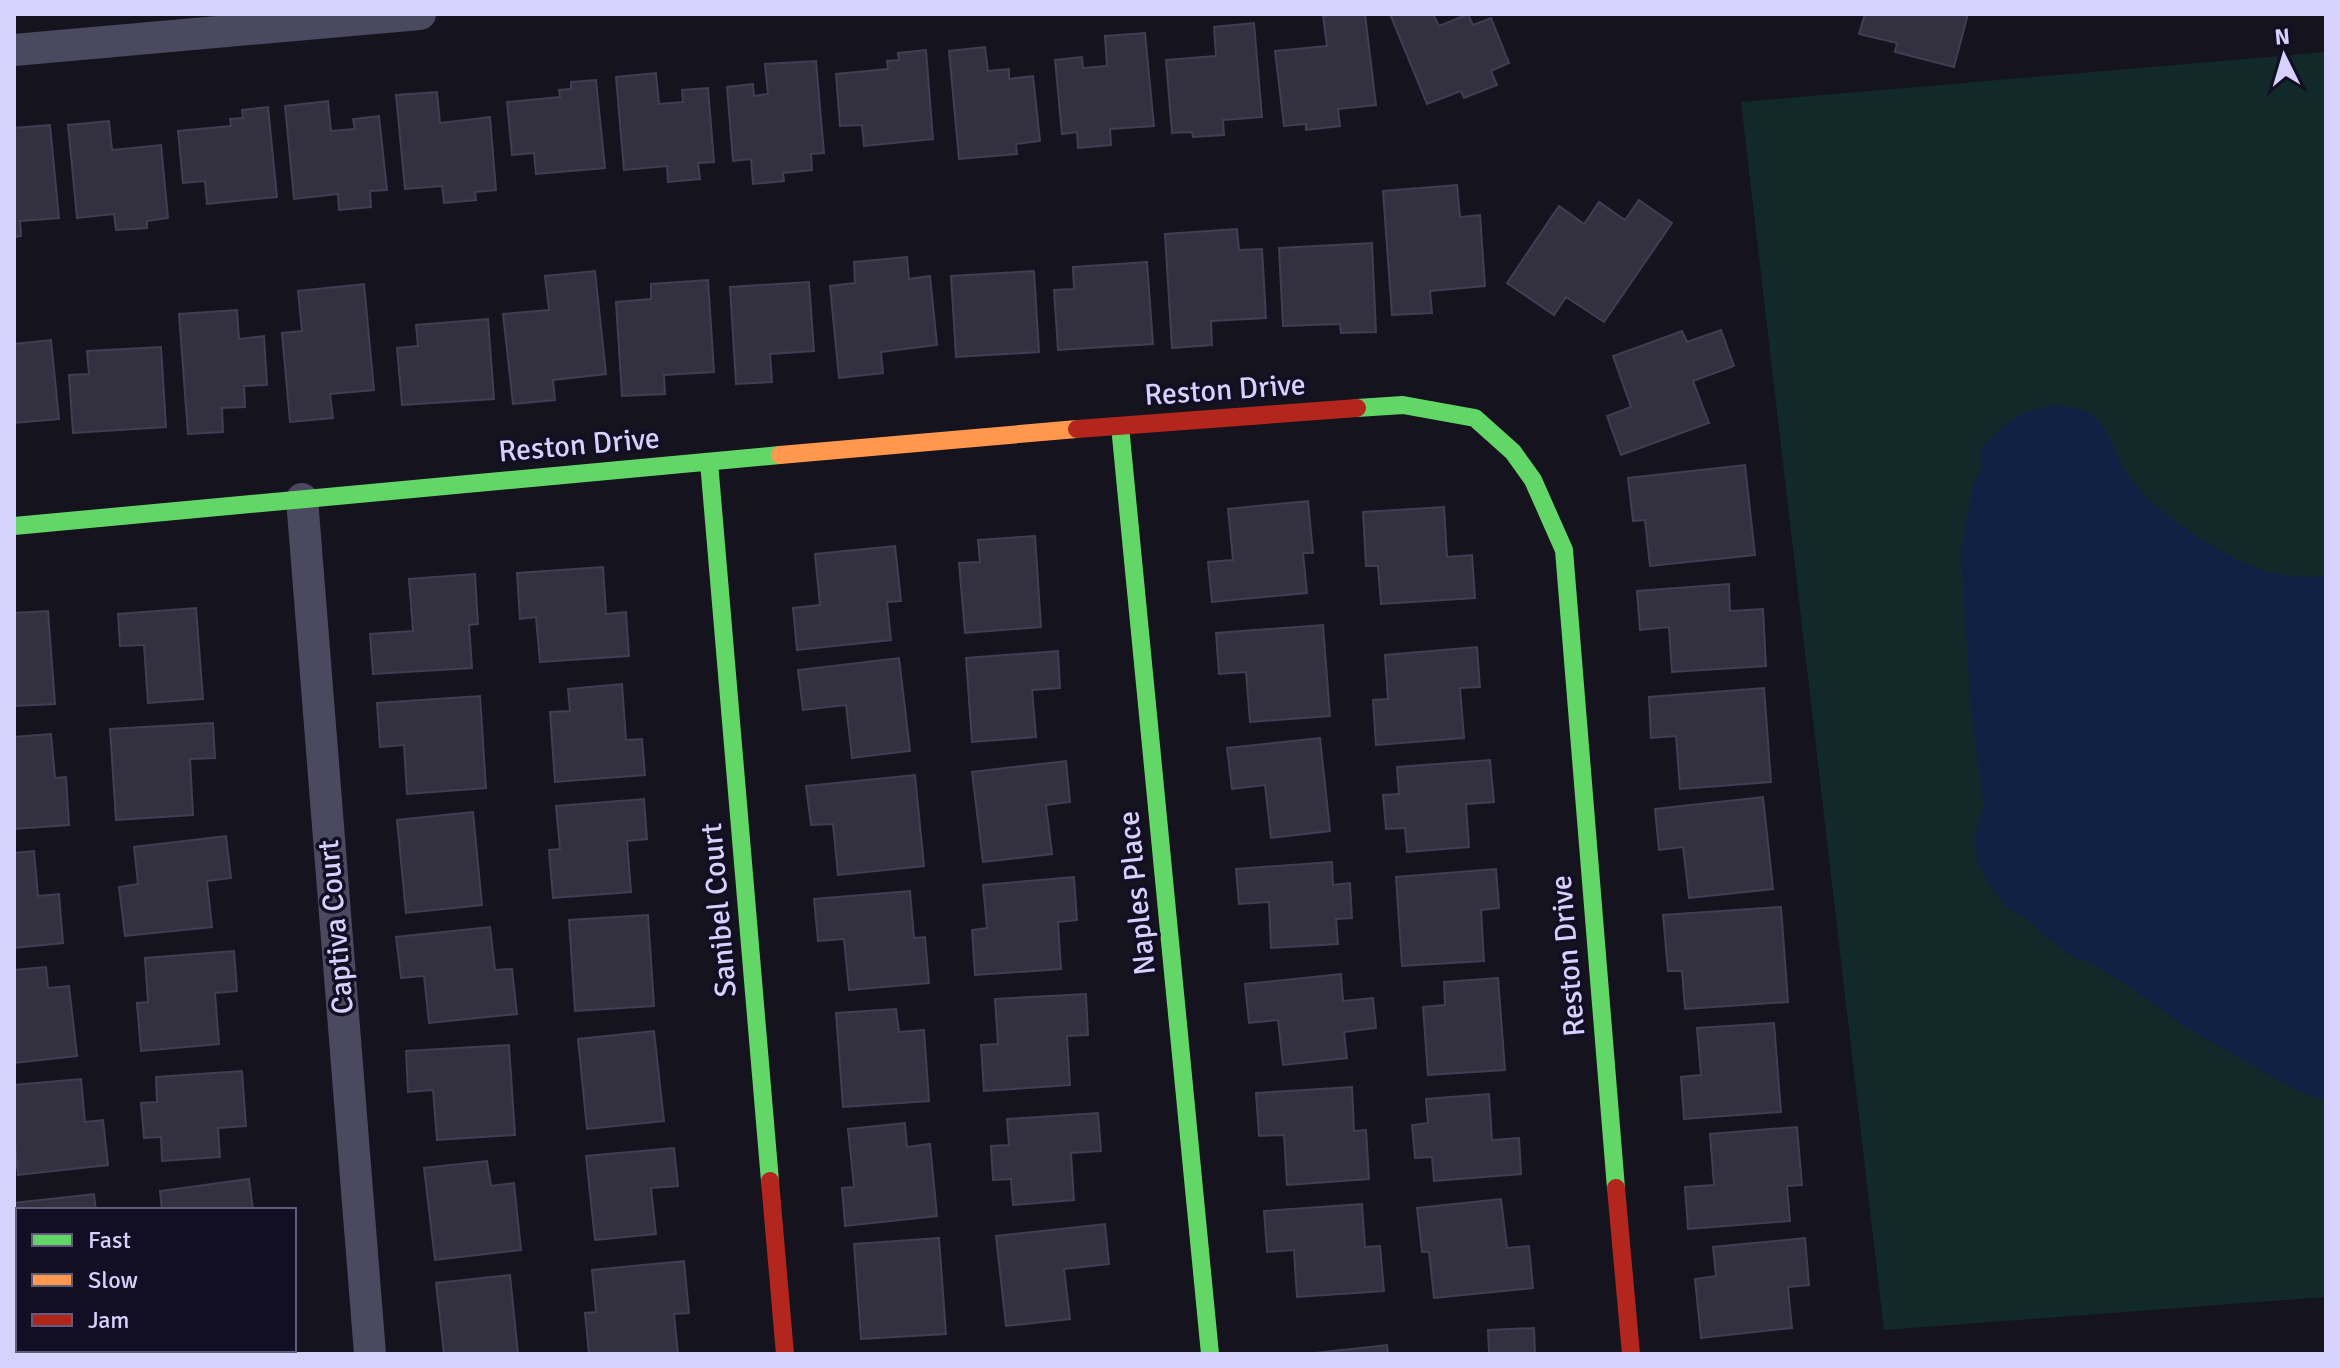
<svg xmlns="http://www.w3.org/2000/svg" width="2340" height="1368" viewBox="0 0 2340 1368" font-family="Signika,sans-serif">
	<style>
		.green { fill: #12292a }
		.water { fill: #0f2243 }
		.building { fill: #333140; stroke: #423d52; stroke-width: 2 }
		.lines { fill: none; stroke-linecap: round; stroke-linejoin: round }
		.street { stroke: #4a495f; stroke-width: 32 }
		.fast { stroke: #63d668; stroke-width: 18 }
		.slow { stroke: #ff974d; stroke-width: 18 }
		.jam { stroke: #b3261e; stroke-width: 18 }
		.labels { text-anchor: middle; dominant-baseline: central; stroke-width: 7; stroke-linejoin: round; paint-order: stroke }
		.street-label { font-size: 30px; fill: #d7d1fe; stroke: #120e23 }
	</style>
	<rect width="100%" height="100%" fill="#15131e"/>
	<path class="green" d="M2326 52V1297L1884 1330 1741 102Z"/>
	<path class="water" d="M2051 406C2065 406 2087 408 2097 419 2110 432 2119 462 2130 478 2145 499 2165 514 2185 528 2228 557 2271 584 2326 575V1101L2292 1088 2185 1027 2124 983 2087 961 2075 959 2040 932 2031 922 2007 908 1987 882 1977 858 1974 840 1984 806 1971 713 1961 552 1972 490 1982 465V447C2009 422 2012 413 2051 406Z"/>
	<path class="building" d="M1343 14H1365L1376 105 1338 109 1340 126 1306 130V124L1284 126 1275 51 1327 46 1323 16Z
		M1390 14H1433L1439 26 1468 14 1473 25 1491 18 1509 63 1491 71 1497 85 1464 98 1461 91 1427 104Z
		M1865 14H1968L1954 67 1895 52 1897 43 1859 34Z
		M1254 23 1262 117 1223 120 1224 135 1193 137 1192 132 1172 133 1166 60 1216 56 1214 27Z
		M1145 33 1154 126 1110 129 1111 145 1078 148 1077 132 1062 134 1055 60 1082 57 1083 68 1107 66 1105 36Z
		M985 47 988 71 1009 69V79L1033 76 1040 141 1016 144 1017 154 959 159 949 51Z
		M926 50 933 139 864 146 862 125 840 126 836 74 888 69 887 61 899 60 898 53Z
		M816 61 824 153 811 154 812 170 783 173 784 181 753 184 751 159 733 161 727 87 753 84 754 96 768 94 765 64Z
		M656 73 659 104 683 102 682 90 708 88 714 162 698 163 700 179 668 182 667 166 624 170 616 77Z
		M596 80 605 168 536 174 534 153 512 155 507 102 560 97 559 90 571 89V82Z
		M437 92 440 123 490 117 496 190 475 192 476 200 444 203 442 186 405 189 396 95Z
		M328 101 331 131 355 129 353 119 379 116 387 190 370 191 371 207 339 210 338 194 294 199 285 106Z
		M268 107 277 197 207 204 205 181 183 183 178 131 231 126 230 119 243 118 242 110Z
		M109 121 112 150 161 145 168 218 147 221V228L116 230 114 214 77 218 68 125Z
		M50 125 59 218 20 221 21 236 14 237V128Z
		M1457 185 1460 217 1480 215 1485 286 1430 291 1432 313 1392 315 1383 191Z
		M1639 200 1672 223 1604 322 1566 297 1554 315 1507 283 1559 206 1584 224 1599 202 1625 220Z
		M1237 229 1239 250 1262 249 1266 318 1211 321 1212 345 1172 348 1165 234Z
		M1372 243 1376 332 1341 333 1340 324 1283 326 1279 248Z
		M907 257 909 279 930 276 937 345 881 352 883 373 839 378 830 286 855 283 854 262Z
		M1147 262 1153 344 1058 350 1054 290 1074 289 1073 267Z
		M595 271 606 374 553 380 555 400 513 404 503 314 549 310 545 276Z
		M1034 271 1039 352 956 357 951 276Z
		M708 280 714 372 664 375 665 394 622 396 616 302 651 299V284Z
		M809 282 814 351 770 354 772 382 736 384 730 287Z
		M364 284 374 390 330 394 333 418 290 422 282 333 302 331 298 291Z
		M237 310 239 339 264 336 267 385 244 386 245 407 222 408 223 432 188 434 179 314Z
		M488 319 494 399 402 405 397 348 418 346 416 325Z
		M1721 330 1734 366 1693 381 1709 423 1621 455 1607 416 1631 407 1613 356 1682 331 1687 342Z
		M51 340 59 419 14 423V344Z
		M161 347 166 427 73 433 69 375 89 374 87 351Z
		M1745 465 1755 555 1650 566 1645 520 1633 521 1628 478Z
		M1308 501 1313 553H1303L1307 593 1212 602 1208 562 1233 560 1228 509Z
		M1444 507 1447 557 1472 555 1475 598 1381 604 1378 566H1366L1363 512Z
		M1035 536 1041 627 965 633 959 563 980 562 978 540Z
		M895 546 901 601 887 602 891 640 797 650 793 608 820 605 815 554Z
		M603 567 606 614 626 612 629 656 540 662 536 617 520 619 517 573Z
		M475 574 478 624 469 625 472 668 373 674 370 634 413 631 409 579Z
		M1729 584 1730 611 1763 609 1766 666 1672 672 1669 627 1640 630 1637 591Z
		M196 608 203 699 148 703 144 645 120 646 118 614Z
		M48 611 55 704 14 706V613Z
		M1323 625 1330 716 1250 722 1246 672 1219 674 1216 633Z
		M1477 647 1480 687 1460 688 1464 738 1376 745 1373 700 1388 699 1385 655Z
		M1058 651 1060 688 1032 690 1036 737 972 742 966 658Z
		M899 658 910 751 852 758 846 705 803 710 798 670Z
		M622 684 626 740 642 739 645 775 555 782 550 712 570 711 568 689Z
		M1764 688 1771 782 1680 789 1676 736 1651 738 1649 697Z
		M480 696 486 788 407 794 404 745 380 747 377 703Z
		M213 723 215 758 190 759 193 815 116 820 110 729Z
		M51 734 55 778 66 777 69 825 14 829V737Z
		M1320 738 1330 831 1271 838 1265 785 1232 789 1227 748Z
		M1490 760 1494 802 1466 804 1469 847 1407 852 1405 828 1386 829 1383 795 1399 794 1397 767Z
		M1066 761 1070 802 1046 805 1052 854 983 862 972 772Z
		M915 775 924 866 838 875 833 824 811 825 806 786Z
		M1763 797 1773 889 1689 898 1683 847 1659 850 1655 809Z
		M644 799 647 839 627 841 631 892 553 898 549 850 560 849 556 806Z
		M473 812 482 905 406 913 397 820Z
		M226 836 231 878 207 881 212 927 125 936 119 887 138 884 134 847Z
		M34 851 38 896 59 894 63 943 14 948V853Z
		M1332 862 1333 885 1350 883 1352 918 1336 919 1338 944 1271 948 1269 902 1239 904 1236 869Z
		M1496 869 1499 908 1481 910 1484 961 1402 966 1396 877Z
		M1074 877 1077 920 1058 922 1061 969 975 975 972 930 987 928 983 885Z
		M910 891 914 938 925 937 929 983 849 990 844 939 818 941 814 899Z
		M1781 907 1788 1002 1685 1009 1682 971H1668L1663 915Z
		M648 915 654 1006 575 1011 569 920Z
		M490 927 495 970 512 969 517 1014 429 1023 424 976 401 978 396 937Z
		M234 951 237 991 215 993 219 1044 141 1051 137 1003 148 1002 145 958Z
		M46 967 48 988 69 986 77 1056 14 1063V970Z
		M1341 974 1343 1001 1373 998 1376 1028 1344 1032 1347 1058 1283 1065 1278 1020 1249 1023 1245 984Z
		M1498 978 1505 1070 1428 1075 1423 1007 1445 1005 1444 982Z
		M1086 994 1088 1035 1067 1036 1070 1085 984 1091 981 1045 998 1044 995 999Z
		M896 1009 899 1032 924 1030 929 1101 843 1107 836 1013Z
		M1774 1023 1781 1112 1684 1119 1681 1077 1701 1075 1697 1028Z
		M654 1031 664 1121 587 1129 578 1039Z
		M509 1045 515 1135 437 1140 433 1090 408 1092 406 1051Z
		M242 1071 246 1126 218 1128 220 1157 162 1161 161 1137 144 1138 141 1103 157 1102 156 1077Z
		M81 1079 85 1122 103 1120 108 1165 18 1175 14 1133V1085Z
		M1352 1087 1354 1131 1366 1130 1369 1179 1287 1185 1284 1135 1259 1136 1256 1093Z
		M1489 1094 1492 1140 1519 1138 1521 1174 1434 1181 1432 1157 1415 1158 1412 1125 1428 1123 1426 1099Z
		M1098 1113 1101 1151 1071 1153 1074 1200 1013 1205 1011 1179 993 1180 991 1146 1009 1145 1007 1119Z
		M905 1123 907 1147 930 1144 937 1216 845 1226 842 1188 854 1187 848 1129Z
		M1797 1127 1802 1185 1787 1186 1790 1221 1688 1229 1685 1187 1714 1185 1710 1134Z
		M674 1148 678 1186 651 1188 656 1234 595 1240 586 1156Z
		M487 1161 491 1186 514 1183 521 1250 435 1260 424 1168Z
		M249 1179 253 1210H162L160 1191Z
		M94 1194 96 1210H18V1243H14V1203Z
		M1501 1199 1507 1248 1529 1246 1533 1288 1434 1298 1429 1252H1422L1417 1208Z
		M1362 1204 1365 1247 1380 1246 1384 1291 1297 1297 1294 1250 1267 1252 1264 1211Z
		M1105 1224 1109 1264 1064 1269 1070 1319 1006 1326 996 1236Z
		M939 1238 946 1334 861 1339 854 1244Z
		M1805 1238 1809 1285 1788 1287 1792 1328 1701 1338 1695 1279 1716 1276 1713 1247Z
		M684 1261 689 1313 674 1314 678 1354H589L585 1313 596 1312 592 1270Z
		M510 1275 518 1354H444L436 1283Z
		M18 1317V1350H109V1354H14V1318Z
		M1534 1328 1535 1354H1471L1489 1353 1488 1330Z
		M1387 1345 1388 1354H1306Z
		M178 1350H258V1354H178Z"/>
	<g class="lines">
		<path class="street" d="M14 50 420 14
			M302 499 370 1354"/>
		<path class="fast" d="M1357 408 1403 405 1475 418 1513 452 1533 480 1564 550 1616 1188
			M1120 426 1210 1354
			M709 462 770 1181
			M14 526 780 455"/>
		<path class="slow" d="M780 455 1077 429"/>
		<path class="jam" d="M1077 429 1357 408
			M770 1181 785 1354
			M1616 1188 1631 1354"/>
	</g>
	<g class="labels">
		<g class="street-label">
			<text transform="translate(1225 390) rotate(-4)">Reston Drive</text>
			<text transform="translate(579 445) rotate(-5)">Reston Drive</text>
			<text transform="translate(1137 893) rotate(-96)">Naples Place</text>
			<text transform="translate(719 910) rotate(-95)">Sanibel Court</text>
			<text transform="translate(336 927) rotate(-95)">Captiva Court</text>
			<text transform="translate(1568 956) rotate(-95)">Reston Drive</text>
		</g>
	</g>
	<rect width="2340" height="1368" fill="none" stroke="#d7d1fe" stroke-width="32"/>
	<rect x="16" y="1208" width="280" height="144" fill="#120e23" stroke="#615c7b" stroke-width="2"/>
	<rect x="32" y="1234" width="40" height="12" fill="#63d668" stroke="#615c7b" stroke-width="2"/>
	<text x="88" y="1248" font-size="24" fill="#d7d1fe">Fast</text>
	<rect x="32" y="1274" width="40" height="12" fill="#ff974d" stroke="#615c7b" stroke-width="2"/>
	<text x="88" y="1288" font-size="24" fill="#d7d1fe">Slow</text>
	<rect x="32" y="1314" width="40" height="12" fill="#b3261e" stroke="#615c7b" stroke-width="2"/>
	<text x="88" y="1328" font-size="24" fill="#d7d1fe">Jam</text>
	<g transform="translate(2284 56) rotate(355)" stroke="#120e23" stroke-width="6" paint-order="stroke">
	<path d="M0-6L14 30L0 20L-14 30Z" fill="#d7d1fe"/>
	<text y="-12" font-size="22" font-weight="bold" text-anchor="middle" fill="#d7d1fe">N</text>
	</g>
</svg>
